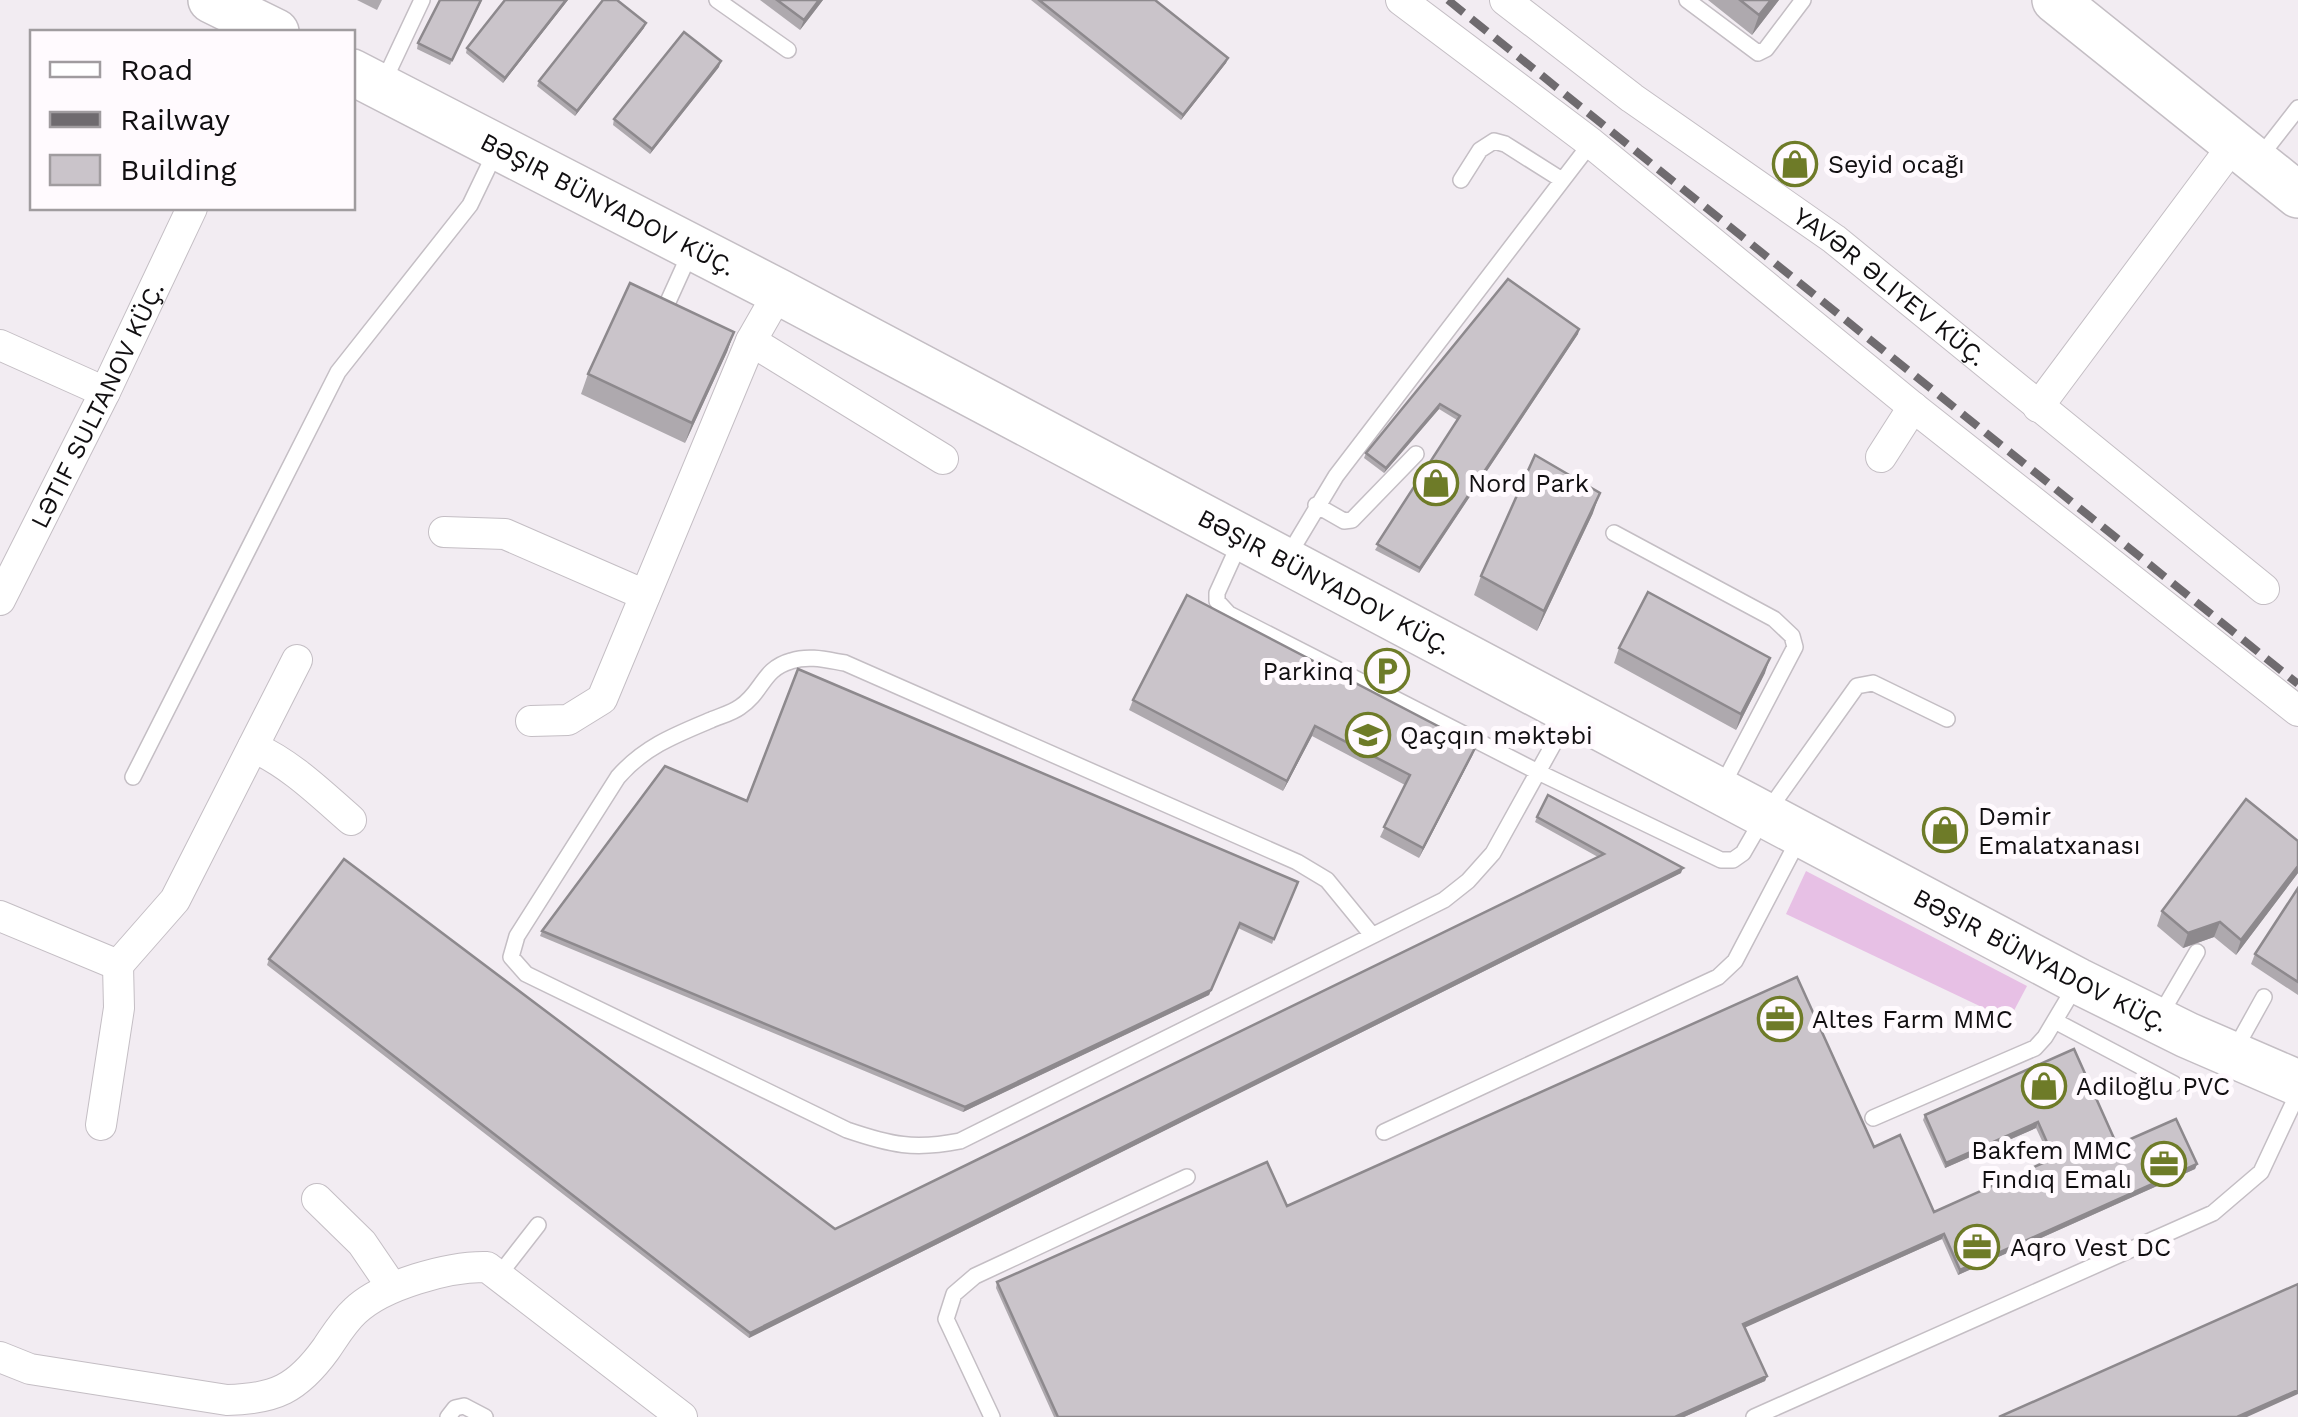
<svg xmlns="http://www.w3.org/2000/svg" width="2298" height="1417" viewBox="0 0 2298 1417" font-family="'Work Sans',sans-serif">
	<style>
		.green { fill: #e7c0e5 }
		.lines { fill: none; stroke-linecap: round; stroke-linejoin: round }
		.lane-casing { stroke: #c4bec4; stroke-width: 18 }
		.street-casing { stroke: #c4bec4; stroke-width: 32 }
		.secondary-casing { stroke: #c4bec4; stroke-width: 48 }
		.lane { stroke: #fff; stroke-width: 15 }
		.street { stroke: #fff; stroke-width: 30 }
		.secondary { stroke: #fff; stroke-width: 45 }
		.rail { stroke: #6f6b6f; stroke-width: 8; stroke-dasharray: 20 10; stroke-linecap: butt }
		.wall { fill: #aea9ae }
		.shaded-wall { fill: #8d898d }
		.building { fill: #cac4ca; stroke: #8d898d; stroke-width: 2.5 }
		.labels { text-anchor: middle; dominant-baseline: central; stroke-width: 10; stroke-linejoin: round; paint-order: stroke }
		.poi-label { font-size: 25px; fill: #110f11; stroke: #fffafe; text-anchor: start }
		.street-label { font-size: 25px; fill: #110f11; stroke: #fffafe }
	</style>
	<rect width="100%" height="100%" fill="#f2ecf2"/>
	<path class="green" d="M1806 871 2027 986 2009 1020 1786 914Z"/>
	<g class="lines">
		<defs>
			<path id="lane" d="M717 0 788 50
				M1687 0 1758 53 1766 49 1803 0
				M383 83 422 0
				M2259 158 2298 108
				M1461 180 1480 150 1494 141 1505 144 1562 180
				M662 315 691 251
				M1316 505 1344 521 1352 520 1416 454
				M1614 533 1774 619 1792 636 1795 647 1721 788
				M1241 540 1217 593V601L1229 614 1538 772 1721 860H1733L1743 853 1765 815 1857 686 1873 683 1947 719
				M1288 556 1336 476 1591 143
				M133 777 338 372 470 205 496 151
				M1372 935 1327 880 1297 862 845 663C827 660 809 655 791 661 762 669 763 692 740 707 732 713 720 716 711 720 675 735 644 747 618 777L517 936 511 957 526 974 847 1130C891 1145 914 1150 960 1141L1444 900 1468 881 1493 853 1569 716
				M2159 1017 2197 952
				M2055 1021 2174 1084
				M2234 1051 2264 997
				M1873 1118 2035 1048 2045 1037 2076 985
				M1384 1132 1718 977 1735 961 1800 837
				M499 1275 538 1225
				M448 1417 455 1408 464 1406 485 1417
				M992 1417 946 1319 954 1294 975 1276 1187 1177
				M1754 1417 2213 1213 2261 1172 2298 1093"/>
			<g id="street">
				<path d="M1401 0 1591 143 1913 407 2298 711"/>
				<path id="s1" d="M1505 0 1632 98 1834 239 2264 589"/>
				<path d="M751 341 943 459"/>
				<path d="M0 345 105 392"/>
				<path d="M2038 407 2234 144"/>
				<path d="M1881 457 1913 407"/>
				<path d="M444 532 505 534 645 595"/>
				<path id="s2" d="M0 600 105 392 192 208"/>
				<path d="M531 721 568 720 602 699 751 341 779 292"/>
				<path d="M253 747C291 764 320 793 351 820"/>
				<path d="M0 916 118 965 175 900 297 660"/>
				<path d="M101 1125 119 1008 118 965"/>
				<path d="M317 1199 362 1243 392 1287"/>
				<path d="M0 1357 30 1369 227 1400C275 1399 297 1389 326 1349 335 1336 343 1322 355 1311 382 1285 449 1266 487 1267L682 1417"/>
			</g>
			<g id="secondary">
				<path d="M211 0 276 32"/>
				<path d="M2055 0 2298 195"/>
				<path id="s3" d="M352 72 779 292 2078 981 2187 1035 2298 1083"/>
			</g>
		</defs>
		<use href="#lane" class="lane-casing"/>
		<use href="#street" class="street-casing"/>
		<use href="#secondary" class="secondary-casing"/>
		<use href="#lane" class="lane"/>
		<use href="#street" class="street"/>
		<use href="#secondary" class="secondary"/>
		<path class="rail" d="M1448 0 2298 684"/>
	</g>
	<path class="wall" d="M357 0H382L377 10Z
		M482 0 450 65 417 49 418 43Z
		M505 0H568L503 83 466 53 467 48Z
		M760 0H823L800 30Z
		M1031 0H1155L1228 58 1226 63 1181 120Z
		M1708 0H1779L1752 35Z
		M644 28 575 116 537 86 539 81Z
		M719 67 650 154 613 125 614 119Z
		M1508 279 1579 329 1578 334 1419 573 1375 550 1457 420 1439 409 1384 473 1364 458 1366 453Z
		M734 332 727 352 685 443 581 394 588 374Z
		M1593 513 1537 631 1474 595 1481 576Z
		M1619 648 1765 673 1736 730 1614 663Z
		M1133 700 1476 746 1472 756 1419 858 1380 837 1405 785 1312 736 1283 791 1129 710Z
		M747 801 1298 882 1272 944 1238 928 1209 995 963 1112 540 936 542 931Z
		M1537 817 1681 873 749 1338 267 965 269 959 835 1229 1598 857 1535 822Z
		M2298 841V873L2236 955 2214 937 2183 948 2157 926 2162 911Z
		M2298 888V995L2251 964 2255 954Z
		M2074 1049 2117 1145 2197 1164 2195 1169 1958 1275 1942 1239 1745 1327 1767 1376 1765 1381 1684 1417H1054L996 1288 997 1282 1287 1206 1874 1147 1934 1212 2051 1160 2036 1128 1945 1168 1923 1120 1925 1115Z"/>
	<path class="shaded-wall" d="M566 0H568L503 83 505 78Z
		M819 0H823L800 30 804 20Z
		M1771 0H1779L1752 35 1759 15Z
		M646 23 644 28 575 116 577 111Z
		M1228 58 1226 63 1181 120 1183 115Z
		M721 61 719 67 650 154 652 149Z
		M1579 329 1578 334 1419 573 1420 568Z
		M734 332 727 352 685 443 692 423Z
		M1440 404 1439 409 1384 473 1386 468Z
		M1600 493 1593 513 1537 631 1544 611Z
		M1770 658 1765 673 1736 730 1741 714Z
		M1315 726 1312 736 1283 791 1287 781Z
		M1476 746 1472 756 1419 858 1423 848Z
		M2298 866V873L2236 955 2241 940Z
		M1683 868 1681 873 749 1338 750 1333Z
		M2220 922 2214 937 2183 948 2188 933Z
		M1240 923 1209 995 963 1112 965 1107Z
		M2038 1122 2036 1128 1945 1168 1946 1163Z
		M2197 1164 2195 1169 1958 1275 1960 1270Z
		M1944 1234 1942 1239 1742 1329 1743 1324Z
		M1767 1376 1765 1381 1684 1417H1675Z
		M2298 1390V1394L2247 1417H2237Z"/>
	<path class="building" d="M440 0H481L452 60 418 43Z
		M505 0H566L505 78 467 48Z
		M603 0H617L646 23 577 111 539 81Z
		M777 0H819L804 20Z
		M1039 0H1155L1228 58 1183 115Z
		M1740 0H1771L1759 15Z
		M684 32 721 61 652 149 614 119Z
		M1508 279 1579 329 1420 568 1377 544 1460 416 1440 404 1386 468 1366 453Z
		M630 283 734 332 692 423 588 374Z
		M1535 455 1600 493 1544 611 1481 576Z
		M1648 592 1770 658 1741 714 1619 648Z
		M1187 595 1476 746 1423 848 1384 827 1410 775 1315 726 1287 781 1133 700Z
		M798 669 1298 882 1274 939 1240 923 1211 990 965 1107 542 931 665 766 747 801Z
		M1548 795 1683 868 750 1333 269 959 344 859 835 1229 1604 854 1537 817Z
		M2246 799 2298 841V866L2241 940 2220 922 2188 933 2162 911Z
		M2298 888V982L2255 954Z
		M1797 977 1874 1147 1900 1135 1934 1212 2054 1158 2038 1122 1946 1163 1925 1115 2074 1049 2117 1145 2176 1119 2197 1164 1960 1270 1944 1234 1743 1324 1767 1376 1675 1417H1058L997 1282 1267 1162 1287 1206Z
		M2298 1284V1390L2237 1417H1999Z"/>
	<defs>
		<symbol id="shop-ring" viewBox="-11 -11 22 22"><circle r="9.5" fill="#fffafe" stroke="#6e7b28" stroke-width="1.5"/><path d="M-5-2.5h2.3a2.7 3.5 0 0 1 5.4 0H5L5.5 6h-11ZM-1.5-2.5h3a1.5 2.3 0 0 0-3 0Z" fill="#6e7b28"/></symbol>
		<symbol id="parking-ring" viewBox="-11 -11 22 22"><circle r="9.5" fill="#fffafe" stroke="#6e7b28" stroke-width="1.5"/><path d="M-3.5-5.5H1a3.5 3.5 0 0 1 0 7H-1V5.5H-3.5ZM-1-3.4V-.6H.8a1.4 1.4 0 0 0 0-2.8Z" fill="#6e7b28"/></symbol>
		<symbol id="school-ring" viewBox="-11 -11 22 22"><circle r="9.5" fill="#fffafe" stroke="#6e7b28" stroke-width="1.5"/><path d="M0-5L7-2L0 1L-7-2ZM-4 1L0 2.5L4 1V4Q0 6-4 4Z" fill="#6e7b28"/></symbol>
		<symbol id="office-ring" viewBox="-11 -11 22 22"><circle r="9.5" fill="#fffafe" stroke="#6e7b28" stroke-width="1.5"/><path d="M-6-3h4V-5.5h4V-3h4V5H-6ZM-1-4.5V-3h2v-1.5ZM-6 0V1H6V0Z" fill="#6e7b28"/></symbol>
	</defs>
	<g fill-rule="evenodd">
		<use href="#shop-ring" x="1770" y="139" width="50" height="50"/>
		<use href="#shop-ring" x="1411" y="458" width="50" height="50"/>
		<use href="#parking-ring" x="1362" y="646" width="50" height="50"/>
		<use href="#school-ring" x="1343" y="710" width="50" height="50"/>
		<use href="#shop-ring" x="1920" y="805" width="50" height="50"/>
		<use href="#office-ring" x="1755" y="994" width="50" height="50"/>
		<use href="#shop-ring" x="2019" y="1061" width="50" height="50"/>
		<use href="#office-ring" x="2139" y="1139" width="50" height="50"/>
		<use href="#office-ring" x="1952" y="1222" width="50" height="50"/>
	</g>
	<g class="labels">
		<g class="poi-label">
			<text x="1828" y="164">Seyid ocağı</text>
			<text x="1468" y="483">Nord Park</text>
			<text x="1354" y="671" text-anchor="end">Parkinq</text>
			<text x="1400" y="735">Qaçqın məktəbi</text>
			<text x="1978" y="816">Dəmir<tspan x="1978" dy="29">Emalatxanası</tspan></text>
			<text x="1812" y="1019">Altes Farm MMC</text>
			<text x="2076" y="1086">Adiloğlu PVC</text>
			<text x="2132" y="1150" text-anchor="end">Bakfem MMC<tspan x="2132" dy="29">Fındıq Emalı</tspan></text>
			<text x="2010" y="1247">Aqro Vest DC</text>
		</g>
		<g class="street-label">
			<text stroke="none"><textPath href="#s3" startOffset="288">BƏŞIR BÜNYADOV KÜÇ.</textPath></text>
			<text stroke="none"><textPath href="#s1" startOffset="480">YAVƏR ƏLIYEV KÜÇ.</textPath></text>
			<text stroke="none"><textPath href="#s2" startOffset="218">LƏTIF SULTANOV KÜÇ.</textPath></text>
			<text stroke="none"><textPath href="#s3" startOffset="1098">BƏŞIR BÜNYADOV KÜÇ.</textPath></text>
			<text stroke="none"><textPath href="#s3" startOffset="1908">BƏŞIR BÜNYADOV KÜÇ.</textPath></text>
		</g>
	</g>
	<rect x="30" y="30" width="325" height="180" fill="#fffafe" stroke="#a09c9f" stroke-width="2.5"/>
	<rect x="50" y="62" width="50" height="15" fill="#ffffff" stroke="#a09c9f" stroke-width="2.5"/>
	<text x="120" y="80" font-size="30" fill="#110f11">Road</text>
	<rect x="50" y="112" width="50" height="15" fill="#6f6b6f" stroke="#a09c9f" stroke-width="2.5"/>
	<text x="120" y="130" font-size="30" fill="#110f11">Railway</text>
	<rect x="50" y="155" width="50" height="30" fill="#cac4ca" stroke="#a09c9f" stroke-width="2.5"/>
	<text x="120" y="180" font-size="30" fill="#110f11">Building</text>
</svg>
